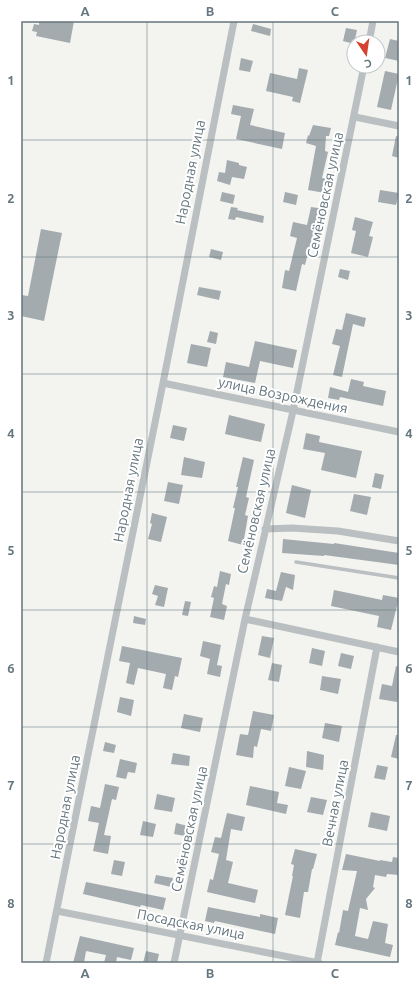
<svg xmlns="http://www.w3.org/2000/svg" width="420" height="984" viewBox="0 0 420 984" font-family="Ubuntu,sans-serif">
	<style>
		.building { fill: #a3abae }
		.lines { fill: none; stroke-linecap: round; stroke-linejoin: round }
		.lane { stroke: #babfc1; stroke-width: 3.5 }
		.street { stroke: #babfc1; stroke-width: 7 }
		.grid { fill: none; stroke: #65767e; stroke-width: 1; stroke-opacity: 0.55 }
		.labels { text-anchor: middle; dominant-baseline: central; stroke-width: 4; stroke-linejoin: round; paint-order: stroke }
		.street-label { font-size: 14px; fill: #65767e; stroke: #fff }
		.neatline { fill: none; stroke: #65767e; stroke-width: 1.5 }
		.grid-label { font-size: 13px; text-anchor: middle; font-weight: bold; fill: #65767e }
	</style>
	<rect width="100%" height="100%" fill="#f3f3f0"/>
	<path class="building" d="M39 21H74L70 43 36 36 37 32 32 31 34 24 39 25Z
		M253 24 271 29 270 36 251 31Z
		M346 28 357 30 354 44 343 41Z
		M390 39 399 41V61L385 58Z
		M241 58 253 61 250 72 239 70Z
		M299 68 308 70 300 103 292 101 293 97 266 91 270 73 297 79Z
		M385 71 399 74 391 110 377 107Z
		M233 105 254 109 250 125 285 133 282 149 236 139 241 116 231 114Z
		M313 125 331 128 329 136H326L325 151 328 152 322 178 328 179 325 193 308 190 316 146 306 143 308 135 309 136Z
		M396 136 399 137V158L392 156Z
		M227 160 239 163V165L247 167 244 179 232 177 230 185 217 181 219 172 225 173Z
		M380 190 399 193 396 205 378 202Z
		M222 192 235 195 233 204 220 201Z
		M285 192 298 195 296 205 283 202Z
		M231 207 238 208 237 210 264 216 263 223 236 217 235 220 228 219Z
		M311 207 325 209 322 220 317 219 305 265 302 264 296 291 282 288 285 270 289 271 297 238 290 236 293 222 307 225Z
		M355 217 373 222 369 236 373 237 368 257 351 253 356 231 352 230Z
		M41 229 62 233 44 321 21 316V295L28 296Z
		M211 249 223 252 221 260 209 257Z
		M340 269 350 271 348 280 338 277Z
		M199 287 221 291 219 300 197 295Z
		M346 313 366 318 364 327 353 324 342 377 333 375 340 346 332 344 336 329 342 330Z
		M210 331 218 333 216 344 207 342Z
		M255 341 297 350 293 368 260 361 255 383 223 377 226 362 249 367Z
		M191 344 211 348 207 367 187 363Z
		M351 379 364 382 363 386 386 391 383 406 340 397 339 400 328 398 330 387 348 392Z
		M229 415 265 424 261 442 225 434Z
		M173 425 187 428 184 441 170 438Z
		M306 433 320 436 319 442 362 451 356 478 321 470 325 453 303 449Z
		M184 457 205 462 202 478 181 475Z
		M243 457 254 460 246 497 249 498 245 515 248 516 243 545 228 541 235 508H233L238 487H236Z
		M375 473 384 475 381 489 372 487Z
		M168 482 183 485 179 504 164 501Z
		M292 485 311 490 305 518 286 513Z
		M354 494 371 497 367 515 350 511Z
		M152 513 167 517 161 542 148 539 152 524 150 523Z
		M283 539 334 544V543L399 553V565L324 555V556L282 553Z
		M220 571 231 574 229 585 226 584 222 604 227 606 224 620 210 617 214 598 211 597 214 586 217 587Z
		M281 572 295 575 293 590 286 587 282 601 265 598 267 589 276 591Z
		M155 585 168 588 164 607 155 605 158 596 152 594Z
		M334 590 382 600 383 595 399 598 391 630 377 627 379 616 331 606Z
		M185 601 191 602 188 616 182 615Z
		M134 616 146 619 145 625 133 623Z
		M262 636 274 638 270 658 258 655Z
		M203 641 221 645 217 665 222 666 220 677 207 674 210 659 200 656Z
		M122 646 182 658 178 677 175 676 172 690 163 688 166 674 138 668 134 685 126 683 130 663 119 661Z
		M312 648 325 651 322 666 309 663Z
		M341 653 354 656 351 669 338 666Z
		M272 663 282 665 279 682 268 680Z
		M396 666 399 667V694L397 702 379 699 382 684 392 686Z
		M322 676 341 679 338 694 320 690Z
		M120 697 134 700 131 716 117 712Z
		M253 711 274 715 271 731 261 729 257 747 254 746 253 758 236 755 240 734 248 735Z
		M184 714 203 718 200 732 181 728Z
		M325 723 342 726 339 742 322 738Z
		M396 735H399V759L391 757Z
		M105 742 116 745 114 753 103 751Z
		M307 751 324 755 323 770 306 767Z
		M173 753 190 756 189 766 171 764Z
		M120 759 137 763 135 773 128 772 126 779 116 777Z
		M377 765 388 767 385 780 374 778Z
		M289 767 306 771 301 789 285 786Z
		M105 784 119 787 116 800 112 799 104 835 111 836 108 854 93 851 99 823 88 821 91 806 100 808Z
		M250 786 279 792 277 803 288 805 286 814 246 805Z
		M157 794 175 798 172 812 154 809Z
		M311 797 327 800 323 815 307 812Z
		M371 812 390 816 387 831 368 827Z
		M227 813 245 817 242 831 231 829 226 860 233 862 228 883 258 890 255 903 207 892 210 879 213 880 219 854 211 852 215 837 221 838Z
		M143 821 156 824 153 837 140 835Z
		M176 823 188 826 185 836 174 834Z
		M295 849 317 854 313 869H312L308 892H304L300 918 285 915 293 876H292L294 865 291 864Z
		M346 854 380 861V860L392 862 393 857 399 858V875L387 874 386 877 375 875 373 887 375 888 366 899 368 910 360 908 355 936 368 939 373 921 388 924 385 943 393 945 390 957 335 945 338 932 339 933 343 910 348 911 357 871 342 870Z
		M114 860 125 862 122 876 111 874Z
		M156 875 173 878 171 887 154 883Z
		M86 882 166 898 163 910 141 905 140 907 83 894Z
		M208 907 260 917V914L278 918 275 934 215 921 214 923 205 921Z
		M80 936 134 948 131 960 117 957 116 963H104L106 955 86 951 84 963H73Z
		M146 951 159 954 157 963H143Z"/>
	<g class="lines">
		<path class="lane" d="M296 562 399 578"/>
		<path class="street" d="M369 42 373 21
			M355 117 399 126
			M163 383 399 432
			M265 529 292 528 338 531 399 541
			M245 619 399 652
			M57 911 319 963
			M46 963 163 383 234 21
			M174 963 245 619 293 411 364 66
			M317 963 377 647"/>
	</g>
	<path class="grid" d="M147 21V963M273 21V963M21 140H399M21 257H399M21 374H399M21 492H399M21 610H399M21 727H399M21 844H399"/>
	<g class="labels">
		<g class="street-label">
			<text transform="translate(190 172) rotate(-79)">Народная улица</text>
			<text transform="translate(325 195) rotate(-78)">Семёновская улица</text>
			<text transform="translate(283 395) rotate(12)">улица Возрождения</text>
			<text transform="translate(128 490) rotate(-79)">Народная улица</text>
			<text transform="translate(256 511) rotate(-77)">Семёновская улица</text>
			<text transform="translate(335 803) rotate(-79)">Вечная улица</text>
			<text transform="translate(65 807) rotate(-79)">Народная улица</text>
			<text transform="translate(189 829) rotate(-78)">Семёновская улица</text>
			<text transform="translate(191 924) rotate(11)">Посадская улица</text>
		</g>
	</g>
	<rect width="420" height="984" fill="none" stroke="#ffffff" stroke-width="44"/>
	<g transform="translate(366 54) rotate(167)"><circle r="19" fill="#ffffff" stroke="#c1c8cb"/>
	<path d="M0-3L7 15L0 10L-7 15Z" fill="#d5432e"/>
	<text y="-6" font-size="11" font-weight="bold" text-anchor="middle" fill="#65767e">С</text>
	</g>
	<rect x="22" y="22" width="376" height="940" class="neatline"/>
	<g class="grid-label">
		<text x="85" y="16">A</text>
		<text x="210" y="16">B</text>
		<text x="335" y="16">C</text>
		<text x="11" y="85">1</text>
		<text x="409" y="85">1</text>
		<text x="11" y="203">2</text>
		<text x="409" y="203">2</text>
		<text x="11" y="320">3</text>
		<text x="409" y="320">3</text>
		<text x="11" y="438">4</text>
		<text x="409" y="438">4</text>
		<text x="11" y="555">5</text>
		<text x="409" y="555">5</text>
		<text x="11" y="673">6</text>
		<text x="409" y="673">6</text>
		<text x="11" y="790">7</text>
		<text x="409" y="790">7</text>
		<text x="11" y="908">8</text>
		<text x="409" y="908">8</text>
		<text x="85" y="978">A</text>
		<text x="210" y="978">B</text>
		<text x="335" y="978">C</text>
	</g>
</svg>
